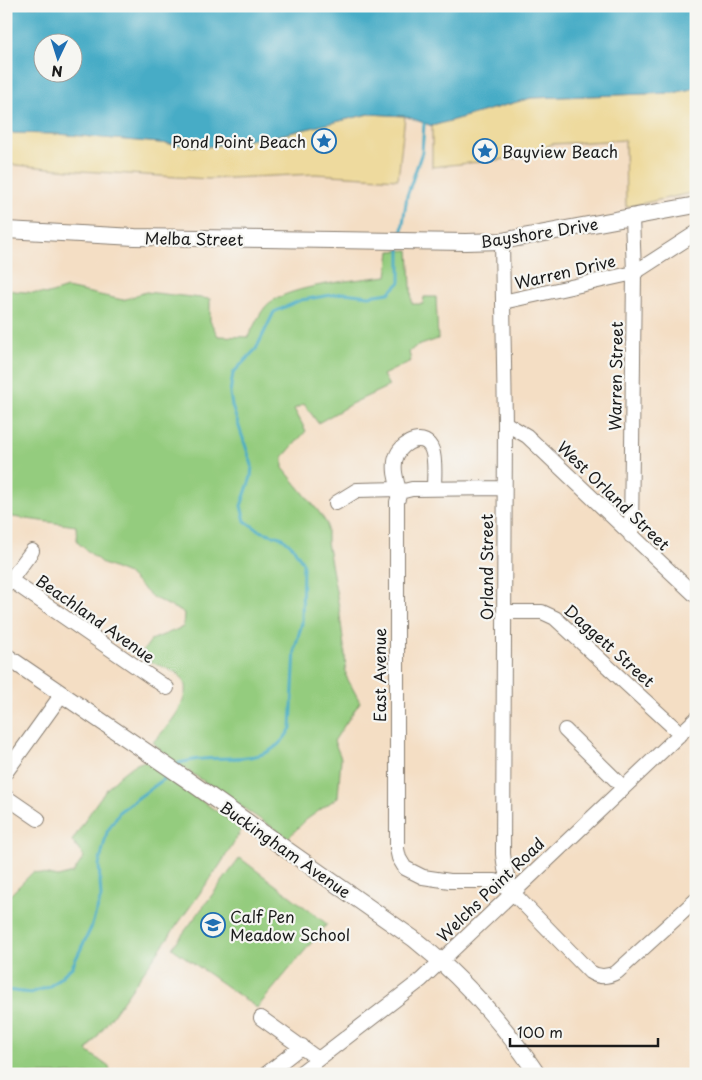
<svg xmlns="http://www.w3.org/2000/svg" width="702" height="1080" viewBox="0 0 702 1080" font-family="'Playpen Sans',sans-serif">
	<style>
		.green { fill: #94cc7e; stroke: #58744d }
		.sand { fill: #eeda9e; stroke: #857b5d }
		.water { fill: #47acc6; stroke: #326471; fill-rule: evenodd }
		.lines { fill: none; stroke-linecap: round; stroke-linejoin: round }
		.stream { stroke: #47acc6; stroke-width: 3 }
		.minor-casing { stroke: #887d70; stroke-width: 16 }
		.major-casing { stroke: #887d70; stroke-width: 18 }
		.minor { stroke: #fff; stroke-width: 14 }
		.major { stroke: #fff; stroke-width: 16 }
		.labels { text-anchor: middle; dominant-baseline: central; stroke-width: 4.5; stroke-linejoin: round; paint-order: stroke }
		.poi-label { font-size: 16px; fill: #1c1c1c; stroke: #f6f6f2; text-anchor: start }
		.street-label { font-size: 16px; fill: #1c1c1c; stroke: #f6f6f2 }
	</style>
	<rect width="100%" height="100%" fill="#f6f6f2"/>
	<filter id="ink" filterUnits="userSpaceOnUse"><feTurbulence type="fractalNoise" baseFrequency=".02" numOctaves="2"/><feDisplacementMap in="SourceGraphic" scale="10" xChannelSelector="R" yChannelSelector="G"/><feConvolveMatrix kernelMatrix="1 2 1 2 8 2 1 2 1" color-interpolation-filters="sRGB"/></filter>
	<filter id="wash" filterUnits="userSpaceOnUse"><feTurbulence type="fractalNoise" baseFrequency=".0096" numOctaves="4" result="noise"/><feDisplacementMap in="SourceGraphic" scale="20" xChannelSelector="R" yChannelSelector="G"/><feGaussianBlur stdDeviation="1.12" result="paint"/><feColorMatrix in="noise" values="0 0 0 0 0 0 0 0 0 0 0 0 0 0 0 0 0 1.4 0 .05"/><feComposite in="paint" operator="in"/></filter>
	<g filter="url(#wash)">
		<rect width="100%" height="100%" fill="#f4dec4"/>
		<path class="green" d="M409 250 412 304H423L424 297H436L438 339 415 347 409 352 411 361 383 375 389 386 353 403 318 423 304 404 294 409 306 431 283 457V468L319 512 327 524V542L339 607 345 654 346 676 360 702 334 741 341 758 338 797 306 820 288 838 166 756 153 742C166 729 199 693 179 675 174 670 147 661 139 657L151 640 183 627 184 613 152 597 128 574 103 564 77 542 76 526 6 516V289L14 291 49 294 67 288 123 300 146 292 210 299V321L218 336 248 337C253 328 261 310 268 304 291 285 356 280 387 276L390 251Z
			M145 761 242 829 220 865 87 1051 109 1067 110 1071 108 1074H6V899L33 872 58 877 73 873 84 857 72 841C90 814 112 770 145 761Z
			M240 858 327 924 257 1008 172 948Z"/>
		<path class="sand" d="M696 88V192L626 207 625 140 552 144 525 157 432 167V126L531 98 673 93Z
			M369 114 405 116 398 179 315 174 209 179 81 171 6 164V133L58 134 206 147 285 134Z"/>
		<path class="water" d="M6 6H696V88L673 93 531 98 432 126 405 116 369 114 285 134 206 147 58 134 6 133ZM42 42H72V72H42Z"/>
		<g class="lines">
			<path class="stream" d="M401 237 407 196 422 152 424 124
				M176 767 179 763C186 762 194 759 202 759 239 756 270 766 291 728L295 648 302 623 303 563 293 547 283 538 260 531 245 521 241 506 251 477 252 465 232 406 230 393 233 373 256 349 274 312 301 300 344 293 369 296 389 293 400 282V246
				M6 990 30 993 49 987 72 967 91 928 101 897 99 865 107 832 120 811 171 774"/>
		</g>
	</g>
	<g filter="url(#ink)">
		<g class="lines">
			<defs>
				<path id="minor" d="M502 241 505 423 503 854 505 869 512 892
					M503 302 634 273 696 233
					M505 423 527 436 696 596
					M400 492 397 502V849L399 858 405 868 423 877 450 881H495L512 892 590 972C599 978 608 977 617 972L696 900
					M400 492C396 482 392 465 397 455 403 441 426 432 432 450 436 461 434 477 434 488
					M400 492 412 489 504 488
					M336 503 357 490 399 489
					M631 536 634 273 632 217
					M6 577 167 688
					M6 586 32 551
					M504 612H542L555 618 681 734
					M565 730 623 787
					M6 772 62 694
					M6 797 38 819
					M261 1018 318 1059
					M266 1074 302 1046
					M299 1074 421 980 696 719"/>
				<path id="major" d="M6 230 135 237 466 242 502 241 696 205
					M6 656 186 779 414 939C462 977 503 1023 537 1074"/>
			</defs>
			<use href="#minor" class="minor-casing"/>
			<use href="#major" class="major-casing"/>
			<use href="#minor" class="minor"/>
			<use href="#major" class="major"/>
		</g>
	</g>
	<defs>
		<symbol id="sight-ring" viewBox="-11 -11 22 22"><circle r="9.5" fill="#f6f6f2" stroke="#1f6fb2" stroke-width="1.5"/><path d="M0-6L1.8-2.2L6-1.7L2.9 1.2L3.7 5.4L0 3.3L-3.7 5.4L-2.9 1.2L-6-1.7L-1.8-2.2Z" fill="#1f6fb2"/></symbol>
		<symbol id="school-ring" viewBox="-11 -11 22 22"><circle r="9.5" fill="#f6f6f2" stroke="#1f6fb2" stroke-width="1.5"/><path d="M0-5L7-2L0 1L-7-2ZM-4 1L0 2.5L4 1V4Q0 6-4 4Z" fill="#1f6fb2"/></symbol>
	</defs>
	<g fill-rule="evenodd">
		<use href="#sight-ring" x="310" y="127" width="28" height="28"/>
		<use href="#sight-ring" x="471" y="137" width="28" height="28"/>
		<use href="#school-ring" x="199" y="911" width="28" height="28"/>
	</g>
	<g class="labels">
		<g class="poi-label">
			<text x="306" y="141" text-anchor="end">Pond Point Beach</text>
			<text x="502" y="151">Bayview Beach</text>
			<text x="230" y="916">Calf Pen<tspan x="230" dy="18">Meadow School</tspan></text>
		</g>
		<g class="street-label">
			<text transform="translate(539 232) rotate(-9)">Bayshore Drive</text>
			<text transform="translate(194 238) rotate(1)">Melba Street</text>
			<text transform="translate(565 271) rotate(-13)">Warren Drive</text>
			<text transform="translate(615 376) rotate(-89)">Warren Street</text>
			<text transform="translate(614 495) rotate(44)">West Orland Street</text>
			<text transform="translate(486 567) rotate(-90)">Orland Street</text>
			<text transform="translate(96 618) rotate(35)">Beachland Avenue</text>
			<text transform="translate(610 645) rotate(42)">Daggett Street</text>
			<text transform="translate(379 675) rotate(-90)">East Avenue</text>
			<text transform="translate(286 849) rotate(35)">Buckingham Avenue</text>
			<text transform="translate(490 889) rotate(-44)">Welchs Point Road</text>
		</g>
	</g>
	<rect width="702" height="1080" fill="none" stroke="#f6f6f2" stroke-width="25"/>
	<g transform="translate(58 58) rotate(184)"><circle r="24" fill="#f6f6f2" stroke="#9f9f9c"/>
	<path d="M0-4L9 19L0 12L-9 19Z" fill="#1f6fb2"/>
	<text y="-8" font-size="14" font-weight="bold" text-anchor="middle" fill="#1c1c1c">N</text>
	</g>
	<path d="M510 1038v8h148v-8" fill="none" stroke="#1c1c1c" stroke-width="2.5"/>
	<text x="517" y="1038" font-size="15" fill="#1c1c1c" stroke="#f6f6f2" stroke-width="4" paint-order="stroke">100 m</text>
</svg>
